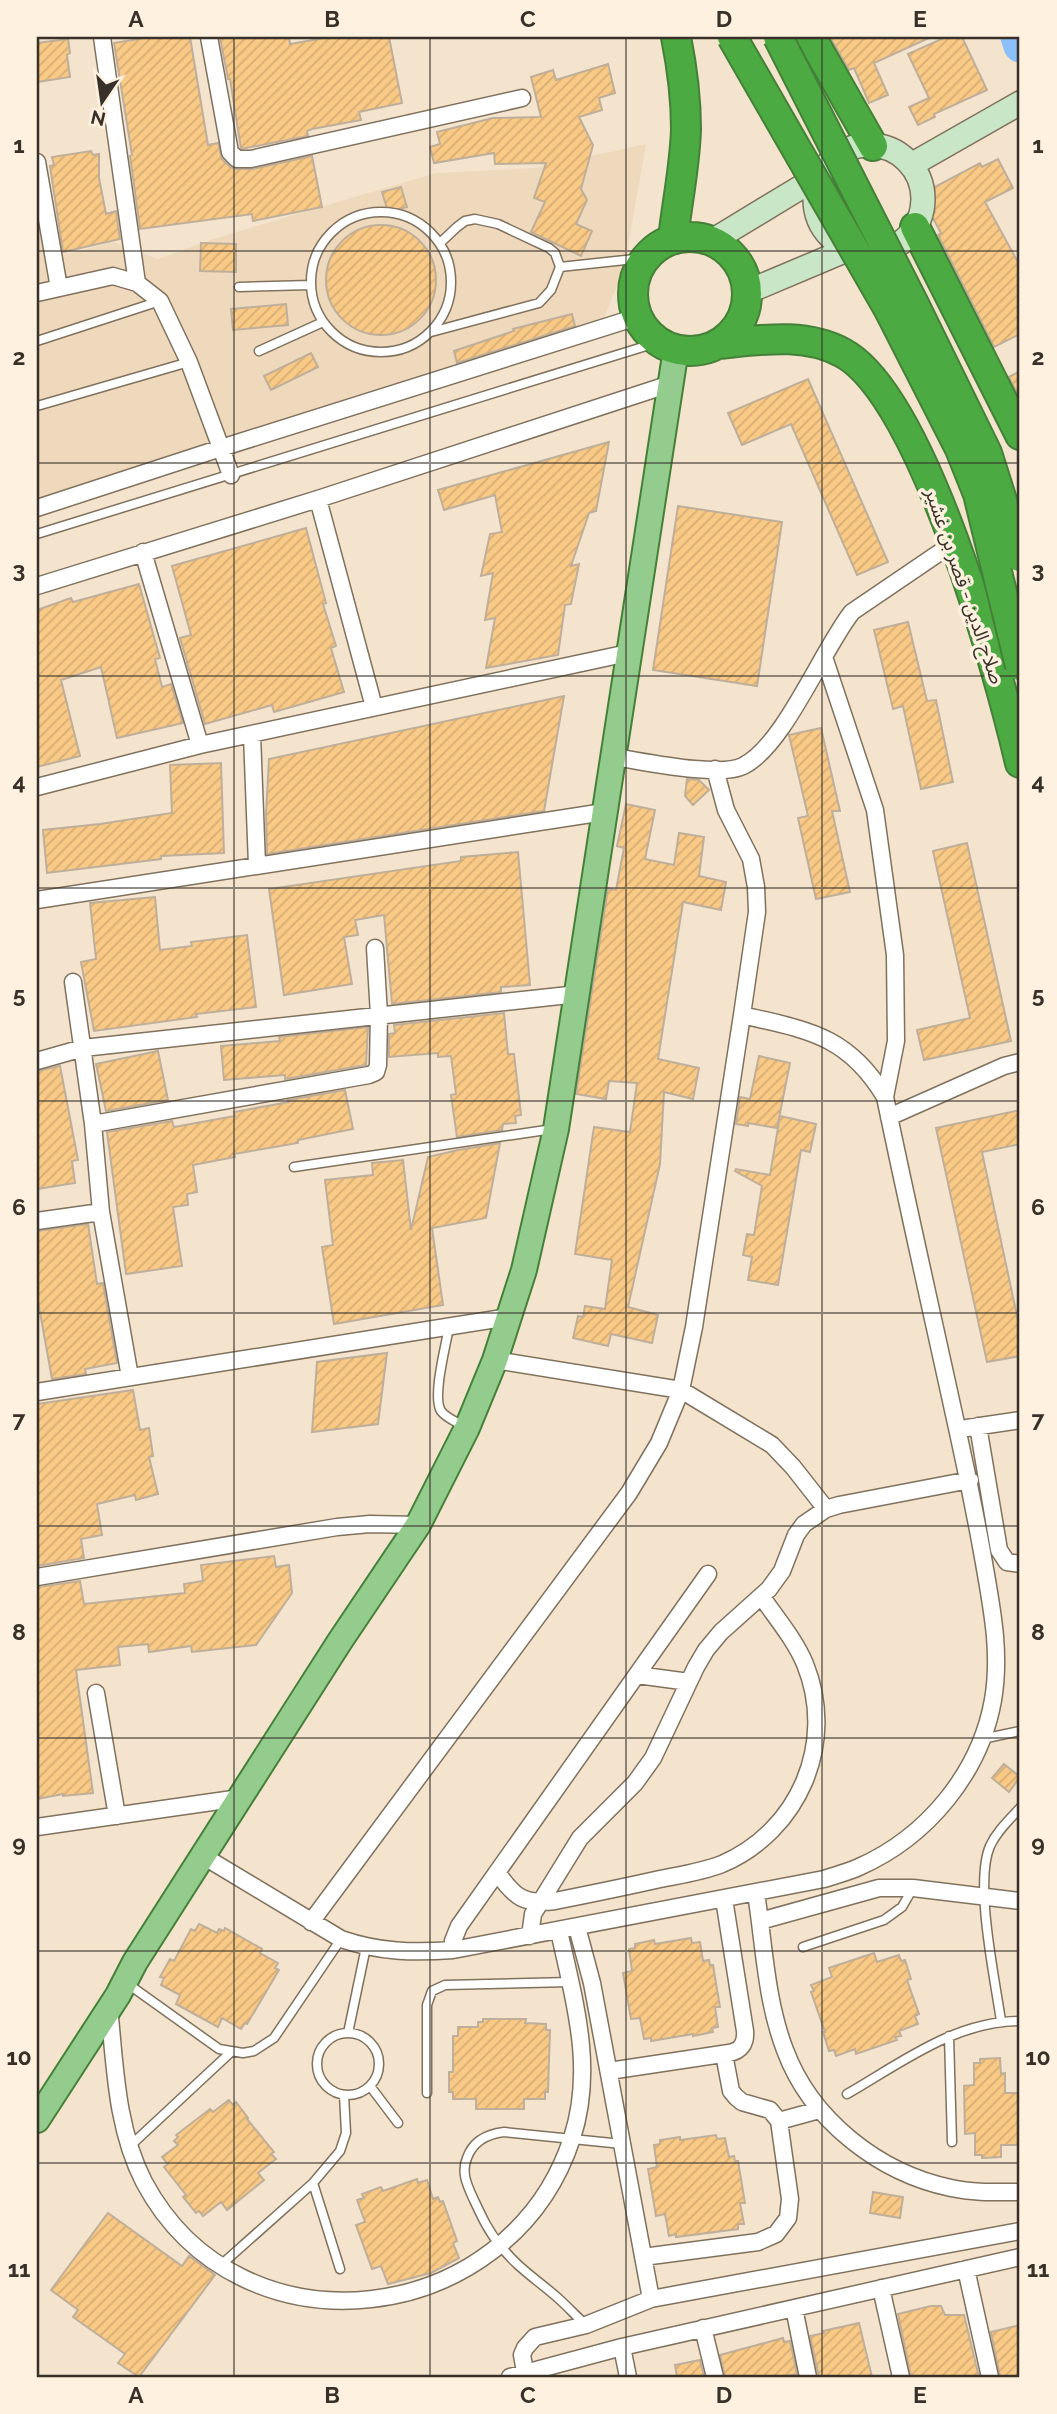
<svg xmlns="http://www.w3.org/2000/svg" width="1057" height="2414" viewBox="0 0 1057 2414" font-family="Raleway,'Noto Sans Arabic',sans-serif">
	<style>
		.built { fill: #efd9bd }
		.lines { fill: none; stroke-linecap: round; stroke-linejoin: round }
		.river { stroke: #8bc0fa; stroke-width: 33 }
		.building { fill: url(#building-hatch); stroke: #bfaf9a; stroke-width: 2 }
		.lane-casing { stroke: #80715d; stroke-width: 11 }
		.street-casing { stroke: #80715d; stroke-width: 19 }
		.secondary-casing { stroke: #80715d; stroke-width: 26 }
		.primary-casing { stroke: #458039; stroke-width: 28 }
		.highway-casing { stroke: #458039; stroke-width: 32 }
		.lane { stroke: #fff; stroke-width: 8 }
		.street { stroke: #fff; stroke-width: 16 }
		.secondary { stroke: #c9e6c6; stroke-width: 23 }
		.primary { stroke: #94cc8e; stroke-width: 24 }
		.highway { stroke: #4caa42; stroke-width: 28 }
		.highway-bridge-casing { stroke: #458039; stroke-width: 32; stroke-linecap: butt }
		.highway-bridge { stroke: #4caa42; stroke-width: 28 }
		.grid { fill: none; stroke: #373129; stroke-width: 2; stroke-opacity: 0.55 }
		.labels { text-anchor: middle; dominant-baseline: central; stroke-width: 7; stroke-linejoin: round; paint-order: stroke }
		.street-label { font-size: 19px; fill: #373129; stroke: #fff1df }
		.neatline { fill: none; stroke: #373129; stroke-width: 2.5 }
		.grid-label { font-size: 23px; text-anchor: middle; font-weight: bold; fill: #373129 }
	</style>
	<defs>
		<pattern id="building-hatch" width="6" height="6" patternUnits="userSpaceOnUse" patternTransform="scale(1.75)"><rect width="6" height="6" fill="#f9c986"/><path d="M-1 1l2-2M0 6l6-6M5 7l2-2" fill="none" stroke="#d6ad74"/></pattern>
	</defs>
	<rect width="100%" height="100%" fill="#f4e4cd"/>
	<path class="built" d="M646 144 624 269 600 328 37 506V234L46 231V259L114 242 158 259 213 239 436 173 535 168Z"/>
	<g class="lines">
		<path class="river" d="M1017 37 1020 46"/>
	</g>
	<path class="building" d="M150 37H190L208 145 218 143 222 159 230 167 236 169H253L312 156 322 207 253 221 252 214 140 229 130 156 132 155 114 43Z
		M220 37H289L290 44 330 37H389L402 103 359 112 361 120 312 129 307 131 308 136 241 149 230 79H228Z
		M830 37H931L874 63 888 95 869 103 854 68 849 70Z
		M946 37H962L987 90 934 114 935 117 918 125 909 107 929 98 908 54Z
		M68 39 70 53 67 55 70 77 37 82V43Z
		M608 64 615 93 599 98 602 110 579 117 593 145 581 189 587 200 576 224 592 231 581 256 531 232 545 202 534 198 546 163 495 164 494 153 434 163 430 147 440 144 437 132 493 118 541 117 531 77 553 70 556 80Z
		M91 151 93 155 99 154V178L106 214 116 211 120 239 63 252 50 166 54 165 52 157Z
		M998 159 1013 188 985 202 1020 266V334L994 347 938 235 941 233 930 213 935 212 928 199 934 196 931 189 980 163 982 167Z
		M401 187 407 207 388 212 382 192Z
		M326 280a55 55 0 1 1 110 0a55 55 0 1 1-110 0Z
		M201 243 236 244V272L200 271Z
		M286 304 288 325 233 330 231 309Z
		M572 314 575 326 457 363 454 351 514 331 513 329Z
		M311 353 318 367 271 390 264 376Z
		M1020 371V399L1009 377Z
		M808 379 888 562 857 575 791 424 742 445 728 413Z
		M609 442 596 511 589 513 571 566 579 564 571 604 565 605 558 655 486 668 495 618 485 620 493 573 481 576 490 534 502 532 495 495 444 510 438 490Z
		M678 506 782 522 757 686 653 670Z
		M306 528 326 603 323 604 336 646 331 648 344 692 274 712 272 705 205 724 180 638 191 635 172 566Z
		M139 584 160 658 155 659 162 687 171 684 183 723 117 738 101 667 61 680 80 756 37 767V610L71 598 73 602Z
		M908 622 927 701 936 700 953 782 921 789 903 706 893 709 874 630Z
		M564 696 544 811 267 854 266 814 269 759Z
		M821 728 840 811H832L850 892 816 899 798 818 808 816 789 735Z
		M221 763 224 853 161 856V859L47 873 43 830 100 824 172 813 170 765Z
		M687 779 699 780 709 790 693 805 685 796Z
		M626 804 655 810 645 859 674 865 679 833 704 837 699 876 726 882 721 910 683 902 658 1059 699 1068 693 1099 664 1092 660 1164 628 1307 658 1315 652 1343 611 1334 608 1346 573 1338 578 1316 583 1317 585 1306 605 1309 612 1260 575 1254 594 1127 630 1132 637 1083 609 1081 606 1099 576 1094 608 888 616 890 624 848 617 846Z
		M967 843 1011 1041 924 1060 917 1030 970 1018 933 851Z
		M518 852 530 985 501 987V992L392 1004 384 915 355 920 358 935 344 937 352 984 284 995 269 889 461 861V857Z
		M155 897 160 950 192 946 191 942 247 935 256 1007 196 1014 197 1017 94 1031 81 962 96 959 90 903Z
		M504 1013 508 1054H514L521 1115 515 1116 516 1123 503 1124 502 1130 457 1137 451 1095 456 1094 451 1056 438 1057V1053L389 1057V1034L395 1033 394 1025Z
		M368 1027 366 1065 285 1079V1075L224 1080 221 1046 280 1041 279 1037Z
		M158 1051 168 1100 106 1111 96 1064Z
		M759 1056 790 1063 777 1128 748 1123V1126L736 1124 740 1097 750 1099Z
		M60 1066 78 1160 72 1161 75 1183 37 1189V1071Z
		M345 1090 353 1129 298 1140V1143L234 1154 235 1157 193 1165 197 1192 187 1194 188 1205 173 1207 182 1266 126 1274 107 1132 172 1121 174 1127 235 1116 234 1112 289 1102 288 1100Z
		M1020 1110V1144L982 1152 1020 1330V1356L987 1362 936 1128Z
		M780 1116 816 1124 810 1152 801 1150 778 1285 748 1280 752 1257 743 1255 747 1234 754 1235 762 1186 735 1171 736 1169 770 1175Z
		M500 1143 486 1218 432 1228 443 1305 334 1324 322 1247 333 1245 325 1180 373 1175 372 1163 403 1160 411 1230 428 1157 458 1150Z
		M88 1224 97 1284 103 1283 117 1363 85 1369 86 1374 52 1379 37 1296V1231Z
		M387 1353 378 1424 312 1432 317 1362Z
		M133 1390 140 1430 149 1428 153 1456 149 1457 158 1494 136 1500 135 1495 97 1504 102 1535 81 1539 84 1558 37 1566V1404Z
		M274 1556 276 1567 289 1565 292 1593 256 1645 192 1652 191 1646 149 1652 148 1644 118 1647 120 1665 76 1670 93 1793 63 1796V1794L37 1799V1587L80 1581 84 1604 185 1593 184 1584 203 1581 201 1565Z
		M1004 1764 1020 1777 1009 1792 992 1778Z
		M199 1924 217 1933 219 1929 224 1931 225 1928 262 1949 260 1953 278 1963 275 1968 279 1970 247 2024 245 2023 241 2029 222 2018 218 2027 176 2004 180 1995 161 1985 164 1978 160 1977 170 1959 174 1961 191 1929 195 1931Z
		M691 1938 692 1943 700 1942 703 1961 709 1960 710 1965H713L720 2007H715L718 2027 712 2028 713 2032 693 2036V2034L651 2041V2038L644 2039 640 2018 631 2019 623 1973 632 1971 629 1949 635 1948V1944L654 1940 655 1944Z
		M874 1953 877 1962 899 1955 901 1961 905 1960 911 1979 907 1980 919 2014 915 2016 918 2024 899 2031 901 2036 895 2037 897 2040 856 2054 855 2049 836 2056 834 2050 829 2051 823 2032H825L811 1992 814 1991 811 1985 832 1977 829 1968Z
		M483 2019H526L525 2023 546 2024V2030H550L548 2092H545V2099H524V2109H476V2099H453V2092H449V2072H453V2036H458V2027H478V2022H483Z
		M1000 2058 1001 2074 1005 2073V2093H1020V2145H1001V2157L982 2158V2155H975V2133L965 2134 964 2086 974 2085V2063H980V2059Z
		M229 2100 233 2105 236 2102 248 2118 247 2119 274 2152 271 2154 276 2159 258 2173 264 2180 227 2210 221 2202 203 2216 199 2211 196 2213 183 2197 186 2195 164 2167 168 2164 162 2157 178 2145 174 2141 178 2137 176 2135 210 2109 213 2112Z
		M716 2135 717 2139 725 2138 729 2157 734 2156 735 2161H738L745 2203H740L744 2224H738V2229L676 2237V2234L669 2236 665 2214 656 2216 648 2169 657 2167 654 2145 660 2144V2140L680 2137V2140Z
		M417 2179 418 2183 427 2180 433 2199 438 2197 440 2202 443 2201 457 2241 453 2243 459 2258 431 2273 388 2284 381 2266 372 2269 356 2225 365 2222 357 2200 364 2198 362 2194 381 2187 383 2191Z
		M873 2192 903 2197 900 2218 870 2213Z
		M108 2213 182 2266 189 2256 215 2275 139 2377 118 2363 125 2354 73 2317 78 2310 51 2290Z
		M931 2306H941L945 2315H964L979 2377H911L898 2314Z
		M859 2323 872 2377H819L810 2336 824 2333 823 2331Z
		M1020 2325V2377H1000L991 2332Z
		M783 2338 784 2342 790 2341 797 2374 782 2377H725L720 2355Z
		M700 2360 704 2377H677L675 2365Z"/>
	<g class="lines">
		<defs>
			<path id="lane" d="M311 282a70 70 0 1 1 140 0a70 70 0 1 1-140 0Z
				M560 267 644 258
				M239 287 310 285
				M431 332 539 303 551 290 560 267 555 253 549 248 498 224 475 219 465 221 457 227 440 243
				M37 341 160 301
				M259 351 323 322
				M37 406 189 362
				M37 534 659 342
				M294 1167 553 1129
				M449 1327C446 1345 432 1397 441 1411 446 1418 457 1422 465 1427
				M982 1739 1020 1731
				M803 1947 884 1920 902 1907 913 1888
				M128 1984 219 2049 243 2053 254 2051 274 2038 341 1939
				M1001 2021C995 1979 974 1883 990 1846 997 1831 1009 1820 1020 1808
				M348 2033 366 1947
				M317 2064a31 31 0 1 1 62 0a31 31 0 1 1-62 0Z
				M949 2036 952 2142
				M370 2086 398 2123
				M427 2093V2005L432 1991 445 1985 570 1982
				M847 2094C901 2063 955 2021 1020 2021
				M130 2146 231 2052
				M313 2183 340 2269
				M222 2264 313 2183 340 2151 346 2133 344 2095
				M586 2325C577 2317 568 2307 559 2299 539 2281 516 2267 500 2245 488 2231 481 2215 473 2198 467 2185 461 2172 467 2158 473 2141 487 2134 504 2132L622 2144"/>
			<path id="street" d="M102 37 137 283
				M209 37 230 152 237 159H251L522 98
				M37 162 59 288
				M37 293 113 276 137 283 160 301 189 362 231 475
				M318 499 374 707
				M37 508 221 448 637 317
				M143 552 200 745
				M37 586 318 499 670 384
				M824 657 875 810 895 955 896 1041 885 1097
				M252 735 257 865
				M614 757C642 761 719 778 743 766 784 746 822 650 852 612L955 542
				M37 787 200 745 628 653
				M37 900 604 812
				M73 982 93 1124 101 1212 130 1377
				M37 1061 83 1048 578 994
				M889 1117 1004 1066 1020 1062
				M93 1124 369 1075 376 1072 378 1065 379 1015 375 948
				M37 1221 101 1212
				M495 1360 681 1390 772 1445 793 1467 826 1509
				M37 1392 509 1317
				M978 1426 999 1550 1007 1562 1020 1564
				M967 1428 1020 1420
				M37 1577 337 1527 370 1524 418 1525
				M637 1675 689 1682
				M96 1693 117 1816
				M37 1827 240 1798
				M203 1856 341 1939C379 1952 413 1953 453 1950L824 1879C836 1875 848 1872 859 1867 927 1837 980 1773 993 1700 1001 1653 992 1609 984 1563 976 1518 967 1473 957 1428 933 1318 908 1208 885 1097 848 1035 807 1030 742 1015L757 912 756 887 751 859 726 810 715 769
				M497 1872C514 1897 524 1905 555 1901 590 1894 625 1887 660 1879 680 1875 702 1872 722 1864 799 1831 837 1743 805 1664 795 1640 777 1619 762 1597
				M756 1893C764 1944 766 2001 785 2050 811 2120 879 2173 951 2188 974 2193 997 2192 1020 2192
				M760 1921 879 1888H913L1020 1901
				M311 1922 629 1493 659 1443 681 1390 694 1327 742 1015
				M577 1927 592 1983 651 2299
				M530 1936 533 1914 580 1838 635 1783 653 1758 696 1667 706 1650 721 1632 769 1589 782 1571 796 1535 804 1524 826 1509 839 1505 970 1480
				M453 1950V1941L459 1926 708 1574
				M109 2007C115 2065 116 2128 144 2182 240 2362 510 2329 572 2138 595 2068 574 2000 559 1931
				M609 2071 729 2053C741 2051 746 2043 745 2031L724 1899
				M779 2121 819 2110
				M643 2257 758 2242 776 2234 788 2218 790 2199 779 2121 770 2110 742 2102 736 2097 731 2091 724 2054
				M966 2269 990 2377
				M881 2288 901 2377
				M794 2308 808 2377
				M703 2328 715 2377
				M622 2347 628 2377
				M510 2377 622 2347 1020 2257
				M526 2377 522 2355 525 2348 535 2337 586 2325 651 2299 1020 2231"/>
			<path id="secondary" d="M815 199a54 54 0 1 1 108 0a54 54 0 1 1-108 0Z
				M911 165 1020 103
				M712 241 821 175
				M747 292 849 249"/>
			<path id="primary" d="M37 2120 118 1995 135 1962 340 1641 418 1525 467 1428 495 1360 524 1270 556 1129 676 349"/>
			<path id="highway" d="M811 37 873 146
				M915 227 1020 435
				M633 294a57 57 0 1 1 114 0a57 57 0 1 1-114 0Z
				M673 239C677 202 685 166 686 129 686 98 682 67 676 37
				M718 344C760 340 805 332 843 353 923 396 999 673 1020 763"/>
		</defs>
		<use href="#lane" class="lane-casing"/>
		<use href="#street" class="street-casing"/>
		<use href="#secondary" class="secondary-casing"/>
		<use href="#primary" class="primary-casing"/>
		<use href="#highway" class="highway-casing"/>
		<use href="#lane" class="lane"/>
		<use href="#street" class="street"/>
		<use href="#secondary" class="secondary"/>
		<use href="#primary" class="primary"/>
		<use href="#highway" class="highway"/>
		<defs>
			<path id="highway-bridge" d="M732 37 888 308 960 449 978 494 1020 666
				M778 37 914 304 987 453 1020 557"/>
		</defs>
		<use href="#highway-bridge" class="highway-bridge-casing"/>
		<use href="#highway-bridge" class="highway-bridge"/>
	</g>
	<path class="grid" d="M234 37V2377M430 37V2377M626 37V2377M822 37V2377M37 251H1020M37 463H1020M37 676H1020M37 888H1020M37 1101H1020M37 1313H1020M37 1526H1020M37 1738H1020M37 1951H1020M37 2163H1020"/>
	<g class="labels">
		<g class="street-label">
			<text transform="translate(965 586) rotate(71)">صلاح الدين - قصر بن غشير</text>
		</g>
	</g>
	<rect width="1057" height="2414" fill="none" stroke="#fff1df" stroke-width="77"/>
	<g transform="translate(102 102) rotate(193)" stroke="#fff1df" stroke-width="5" paint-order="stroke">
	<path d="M0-5L12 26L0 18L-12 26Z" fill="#373129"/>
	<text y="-10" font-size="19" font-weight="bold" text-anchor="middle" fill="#373129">N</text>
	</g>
	<rect x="38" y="38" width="980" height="2338" class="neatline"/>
	<g class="grid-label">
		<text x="136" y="27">A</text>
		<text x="332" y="27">B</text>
		<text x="528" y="27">C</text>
		<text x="724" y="27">D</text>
		<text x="920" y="27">E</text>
		<text x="19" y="153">1</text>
		<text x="1038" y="153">1</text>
		<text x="19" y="365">2</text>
		<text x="1038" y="365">2</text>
		<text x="19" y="578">3</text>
		<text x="1038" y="578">3</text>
		<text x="19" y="790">4</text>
		<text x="1038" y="790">4</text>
		<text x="19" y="1003">5</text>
		<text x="1038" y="1003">5</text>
		<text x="19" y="1215">6</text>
		<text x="1038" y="1215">6</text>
		<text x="19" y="1427">7</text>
		<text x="1038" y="1427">7</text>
		<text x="19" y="1640">8</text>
		<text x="1038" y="1640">8</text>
		<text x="19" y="1852">9</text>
		<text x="1038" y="1852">9</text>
		<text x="19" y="2065">10</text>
		<text x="1038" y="2065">10</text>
		<text x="19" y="2277">11</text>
		<text x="1038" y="2277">11</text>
		<text x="136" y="2403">A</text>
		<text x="332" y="2403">B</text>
		<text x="528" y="2403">C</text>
		<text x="724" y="2403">D</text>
		<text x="920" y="2403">E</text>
	</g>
</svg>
